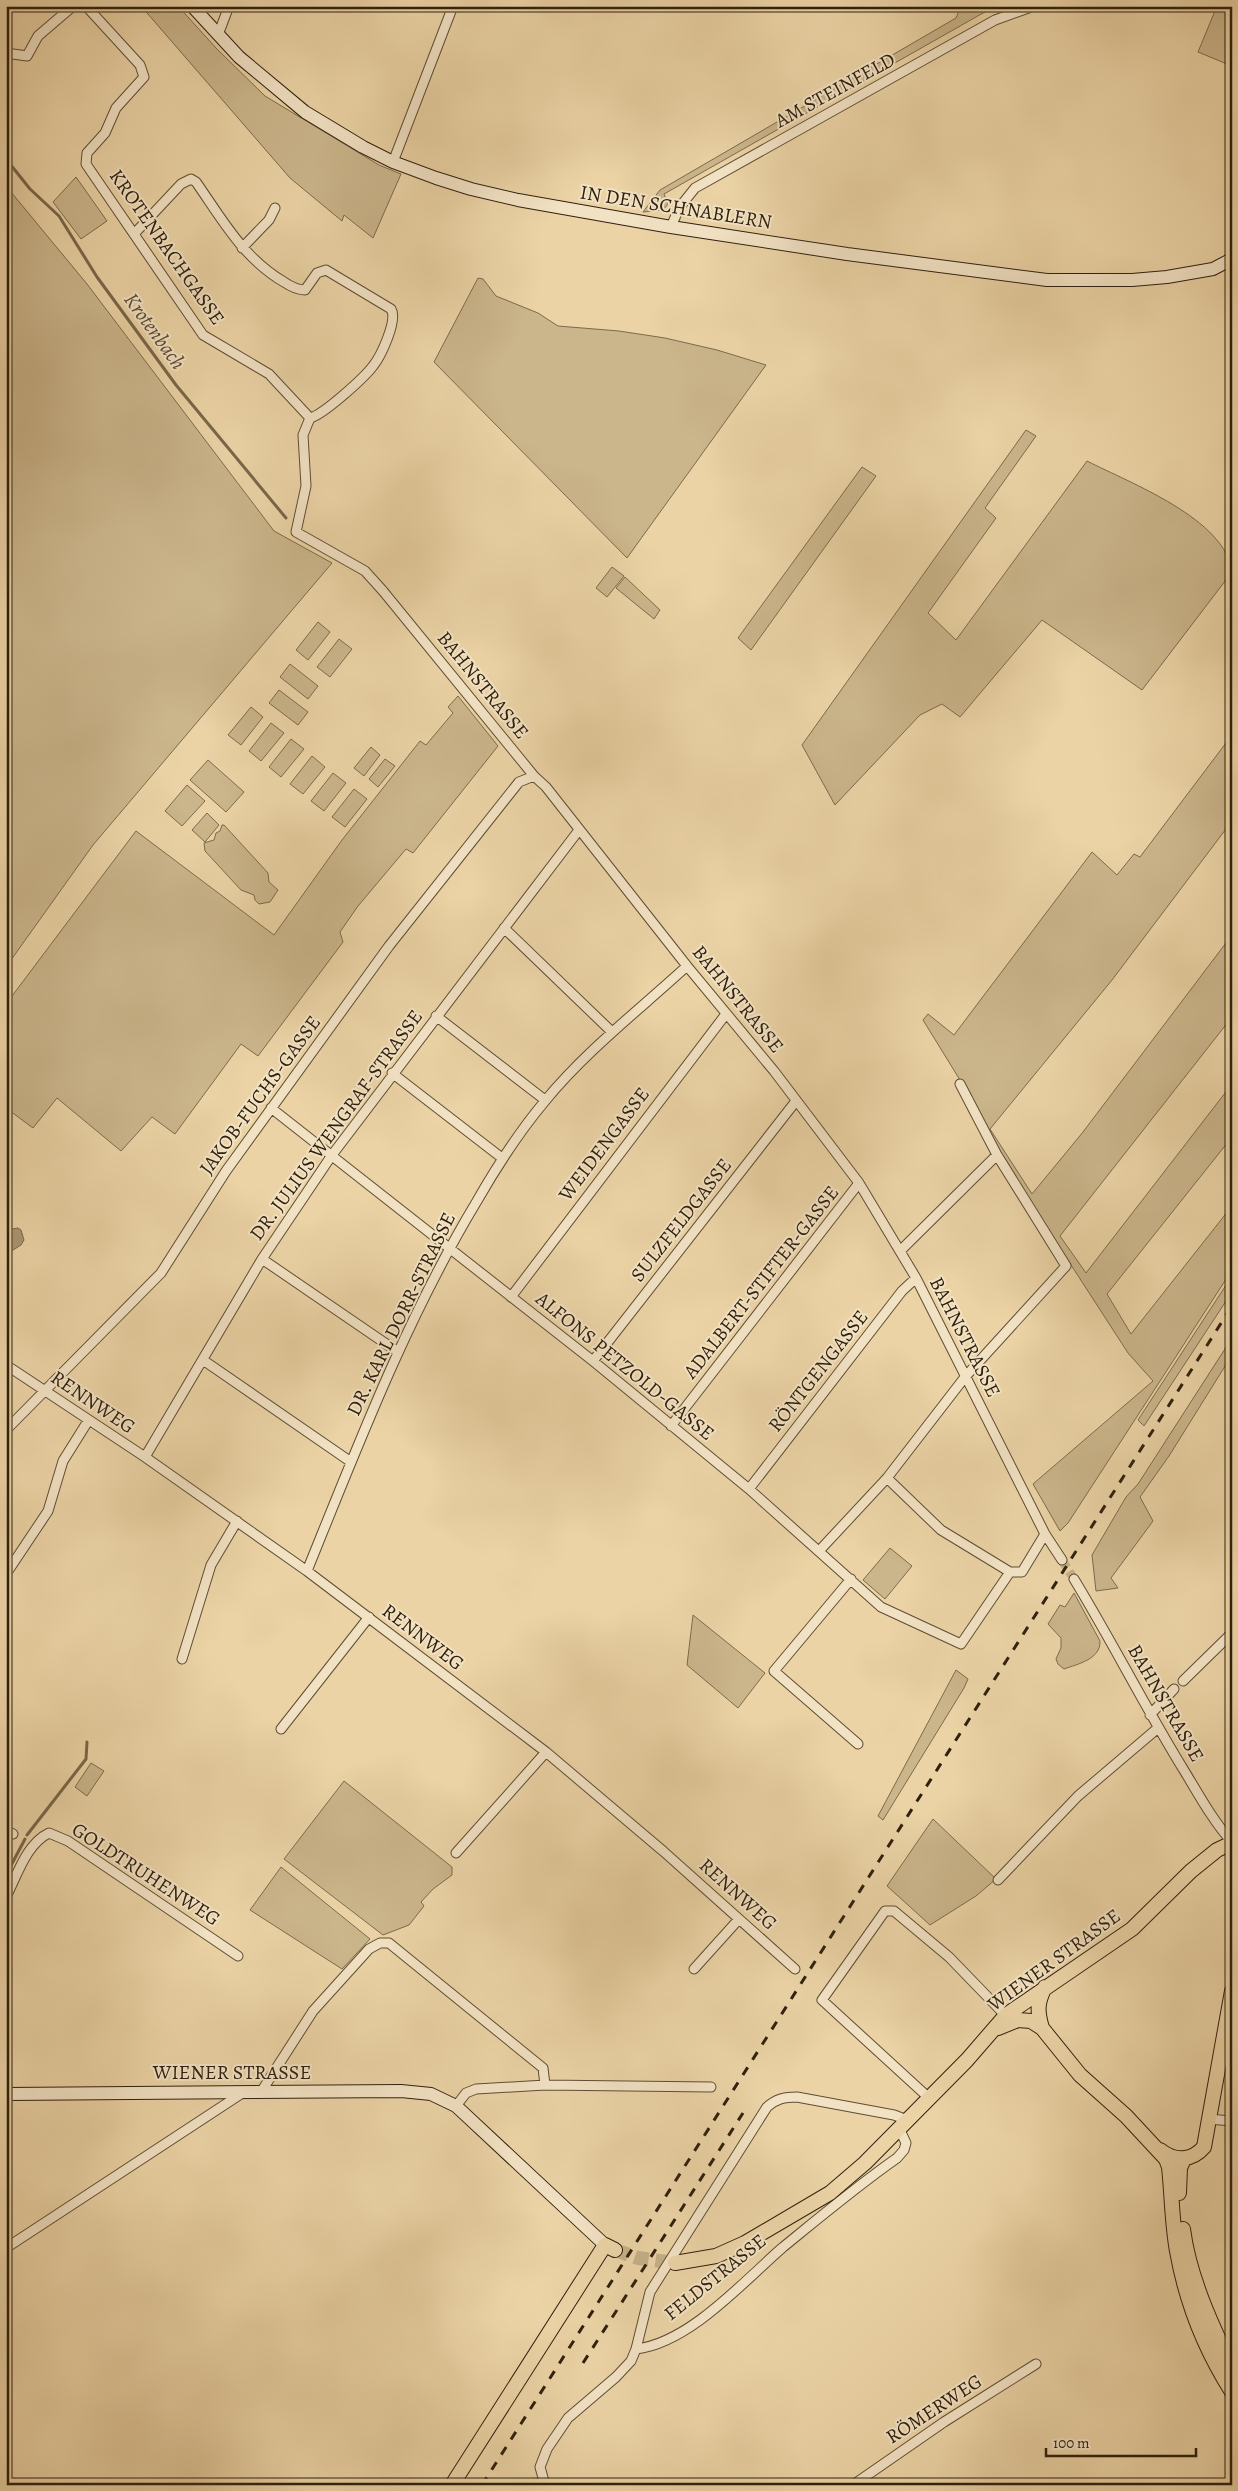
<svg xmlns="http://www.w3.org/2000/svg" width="1238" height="2491" viewBox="0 0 1238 2491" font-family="Alegreya,serif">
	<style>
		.green { fill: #cbb58b; stroke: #7d6a4c }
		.water { fill: #ab9672; stroke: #79674a }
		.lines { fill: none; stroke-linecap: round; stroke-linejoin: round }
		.stream { stroke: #79674a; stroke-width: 3 }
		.street-tunnel { stroke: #c5af87; stroke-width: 9; stroke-dasharray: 9 4.5; stroke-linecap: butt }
		.primary-tunnel { stroke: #c5af87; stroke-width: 14; stroke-dasharray: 14 7; stroke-linecap: butt }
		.street-casing { stroke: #5e4d34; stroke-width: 11 }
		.secondary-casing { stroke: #2f200e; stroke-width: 14 }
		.primary-casing { stroke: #2f200e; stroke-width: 16 }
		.street { stroke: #f2e2c4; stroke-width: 9 }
		.secondary { stroke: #f2e2c4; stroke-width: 12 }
		.primary { stroke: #ebd3a5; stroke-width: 14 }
		.rail { stroke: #2f200e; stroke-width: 3; stroke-dasharray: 9 9; stroke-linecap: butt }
		.labels { text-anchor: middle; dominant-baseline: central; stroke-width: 4; stroke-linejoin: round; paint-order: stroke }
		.street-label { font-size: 20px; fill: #2f200e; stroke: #f2e2c4 }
		.water-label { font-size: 21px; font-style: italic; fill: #5a4931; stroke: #f2e2c4 }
	</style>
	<rect width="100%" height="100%" fill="#ebd3a5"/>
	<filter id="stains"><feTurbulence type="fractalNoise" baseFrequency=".004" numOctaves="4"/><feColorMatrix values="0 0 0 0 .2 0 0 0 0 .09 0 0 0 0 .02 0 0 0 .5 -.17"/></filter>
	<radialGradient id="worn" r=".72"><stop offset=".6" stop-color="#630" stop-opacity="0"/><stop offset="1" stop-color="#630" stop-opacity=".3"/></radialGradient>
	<path class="green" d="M141 6H178L216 48 265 96 379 165 401 174 373 238 344 215 342 221 290 178Z
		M961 6H1001L983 13 664 194 668 204 663 210 643 212 660 190 956 18Z
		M1217 6H1232V54L1227 64 1198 52Z
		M76 177 107 221 81 239 53 202Z
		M6 186 87 284 274 531 332 563 93 845 6 967Z
		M478 278 483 279 496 296 538 313 558 326 619 331 665 338 717 350 766 365 627 558 434 362Z
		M1026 430 1036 436 985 508 996 518 928 613 956 640 1087 461C1130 483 1226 519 1232 572L1142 690 1042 620 960 717 942 704 920 715 835 805 802 745Z
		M862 467 876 476 751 650 738 638Z
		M612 567 624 576 607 597 596 588Z
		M625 577 660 610 654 619 616 588Z
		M318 622 330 632 308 660 296 650Z
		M339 639 352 649 330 677 317 667Z
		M290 664 318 686 308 699 280 677Z
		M279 690 308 712 298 725 269 703Z
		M458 696 498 746 413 853 406 849 358 906 340 932 343 942 258 1056 241 1044 175 1134 152 1117 121 1151 57 1098 33 1128 6 1108V1004L136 831 274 935 342 840 420 741 426 745 453 713 448 707Z
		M251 707 263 717 241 745 228 735Z
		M271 723 284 733 261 761 249 751Z
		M1232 735V821L1112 980 990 1129 1032 1194 1083 1132 1232 935V1017L1060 1236 1086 1273 1232 1084V1137L1107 1294 1131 1334 1232 1206V1270L1068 1523 1060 1531 1033 1484 1153 1381 1128 1353 998 1152 960 1080 923 1020 928 1014 954 1035 1092 852 1117 875 1134 854 1140 857Z
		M291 739 304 749 281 777 269 767Z
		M371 747 380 755 364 776 354 768Z
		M312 756 325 767 303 794 290 784Z
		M385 759 395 766 378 787 369 779Z
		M208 760 244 792 226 812 190 780Z
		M333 773 346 783 324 811 311 801Z
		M187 785 205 801 182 826 165 811Z
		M354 789 367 799 345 827 332 817Z
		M207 813 219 825 205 842 192 830Z
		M222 825H224L268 873 269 882 278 890 270 902 259 904 255 900 254 895 241 890 205 851 204 843 214 840 216 833 220 831Z
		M1232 1276V1292L1144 1426 1138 1420Z
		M1232 1338V1355L1169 1456 1140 1497 1153 1521 1111 1578 1118 1588 1096 1591 1092 1555 1126 1497 1138 1484Z
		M890 1548 912 1566 885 1599 863 1580Z
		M1074 1593 1100 1641C1101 1659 1078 1664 1064 1669L1058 1664 1056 1659 1061 1648V1638L1048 1624 1060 1605 1065 1607Z
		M693 1615 765 1673 738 1708 687 1665Z
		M956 1670 968 1679 964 1688 883 1820 878 1816Z
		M91 1763 104 1771 87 1796 75 1787Z
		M344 1781 452 1867V1875L433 1889 421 1902 424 1906 409 1925 383 1935 284 1859Z
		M933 1819 996 1879 976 1896 930 1925 887 1886Z
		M281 1867 370 1939 342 1969 250 1910Z"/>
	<path class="water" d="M18 1228 21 1230 24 1240 21 1245 10 1252 6 1250V1233L12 1229Z"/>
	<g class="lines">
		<path class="stream" d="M6 159 30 189 59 216 97 277 176 385 286 518
			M27 1835 86 1759 87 1742
			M6 1875 25 1839"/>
		<path class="street-tunnel" d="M1062 1560 1074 1579"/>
		<path class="primary-tunnel" d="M615 2250 638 2258 675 2263"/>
		<defs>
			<path id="street" d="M86 6 140 65 144 77 116 108 105 133 87 153 86 164 203 335 269 374 310 418
				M218 35 229 6
				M6 53 27 56 38 36 73 6
				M393 162 453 6
				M671 227 679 208 695 188 995 20 1034 6
				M134 234 181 184 191 179 196 182C222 219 243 258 284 282 290 286 297 290 305 290L317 273 326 270 391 309C398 320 381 356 373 366 364 378 323 415 310 418
				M242 248 269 220 275 208
				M310 418 303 435 306 486 296 532 365 571 383 591 534 776 546 787 687 966 774 1071 859 1183 916 1278 1045 1534 1062 1560
				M504 928 612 1032
				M436 1016 545 1100
				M392 1073 502 1158
				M271 1108 593 1361 749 1489 881 1607 961 1644 1010 1572
				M900 1251 997 1155
				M262 1259 398 1352
				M511 1297 726 1014
				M203 1360 351 1462
				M593 1361 796 1101
				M6 1365 145 1457 307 1571 546 1752 663 1851 795 1969
				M671 1426 859 1183
				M6 1430 161 1273 226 1171 389 946 519 782 534 776
				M145 1457 262 1259 332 1155 579 830
				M887 1478 941 1530 1010 1572
				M749 1489 902 1291 916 1278
				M819 1551 887 1478 965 1377 1066 1266 997 1155 960 1084
				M307 1571C358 1445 407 1317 477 1201 497 1166 519 1132 545 1101 586 1051 639 1010 687 966
				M1010 1572H1022L1045 1534
				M6 1574 48 1511 63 1461 88 1421
				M851 1579 774 1671 858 1744
				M1074 1579C1113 1643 1146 1709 1185 1772 1199 1795 1213 1821 1232 1842
				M182 1659 211 1565 237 1521
				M1183 1681 1232 1633
				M1150 1715 1174 1689
				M281 1729 369 1617
				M6 1830 13 1834
				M456 1853 546 1752
				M998 1880 1078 1796 1158 1728
				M6 1897C17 1876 26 1844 49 1833L68 1841 238 1956
				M694 1969 739 1919
				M261 2092 313 2011 369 1949 380 1943H389L543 2068 545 2085
				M929 2098 822 2000 885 1911H894L949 1957 1009 2019
				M456 2106 466 2093 476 2089 545 2085 711 2087
				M1208 2119 1232 2121
				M6 2248 244 2092
				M636 2349C689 2343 743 2282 782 2248 820 2217 857 2186 897 2158L904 2150 906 2143 899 2128
				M545 2485 540 2467 547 2449 568 2418 616 2377 631 2361 636 2349 650 2292 767 2107C776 2099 784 2097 797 2097L894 2115 907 2120
				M853 2485 944 2422 1036 2364"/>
			<path id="secondary" d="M192 6 239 57 305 112 363 147 393 162 436 178 471 189 518 200 671 227 847 254 1047 280H1132L1167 277 1213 269 1232 259
				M6 2094 401 2091 431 2094 456 2106 605 2245"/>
			<path id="primary" d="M998 2028 1018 2020 1031 2021 1042 2028 1080 2075 1126 2116 1166 2159 1169 2167C1172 2195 1172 2224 1177 2251 1186 2302 1204 2348 1232 2392
				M1042 2028C1037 2011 1037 2003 1045 1987
				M1160 2150C1175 2162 1192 2161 1204 2147L1232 1991
				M1179 2193 1180 2168 1184 2159
				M1183 2229C1189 2276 1211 2324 1232 2367
				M675 2263 716 2256 745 2243 830 2193 865 2163 967 2060 1006 2015 1132 1929 1191 1871 1217 1850 1232 1843
				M452 2485 605 2245 615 2250"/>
		</defs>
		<use href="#street" class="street-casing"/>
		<use href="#secondary" class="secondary-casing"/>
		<use href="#primary" class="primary-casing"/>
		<use href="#street" class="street"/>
		<use href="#secondary" class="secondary"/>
		<use href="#primary" class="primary"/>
		<path class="rail" d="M583 2363 743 2113
			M482 2485 1232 1306"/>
	</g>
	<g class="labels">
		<g class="street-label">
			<text transform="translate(835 90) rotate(-29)">AM STEINFELD</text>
			<text transform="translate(676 207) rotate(9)">IN DEN SCHNABLERN</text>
			<text transform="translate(167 247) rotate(55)">KROTENBACHGASSE</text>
			<text transform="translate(483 685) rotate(51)">BAHNSTRASSE</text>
			<text transform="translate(738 999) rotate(51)">BAHNSTRASSE</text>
			<text transform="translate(260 1095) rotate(-54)">JAKOB-FUCHS-GASSE</text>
			<text transform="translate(336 1125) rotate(-54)">DR. JULIUS WENGRAF-STRASSE</text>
			<text transform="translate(604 1144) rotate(-53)">WEIDENGASSE</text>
			<text transform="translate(681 1220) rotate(-52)">SULZFELDGASSE</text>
			<text transform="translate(761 1282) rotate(-52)">ADALBERT-STIFTER-GASSE</text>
			<text transform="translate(401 1314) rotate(-64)">DR. KARL DORR-STRASSE</text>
			<text transform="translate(965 1337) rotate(63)">BAHNSTRASSE</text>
			<text transform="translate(625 1366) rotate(39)">ALFONS PETZOLD-GASSE</text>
			<text transform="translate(818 1371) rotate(-52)">RÖNTGENGASSE</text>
			<text transform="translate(93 1402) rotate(34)">RENNWEG</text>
			<text transform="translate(423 1637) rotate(37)">RENNWEG</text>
			<text transform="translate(1166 1703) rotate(60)">BAHNSTRASSE</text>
			<text transform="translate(146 1874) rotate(33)">GOLDTRUHENWEG</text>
			<text transform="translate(738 1894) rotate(42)">RENNWEG</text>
			<text transform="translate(1054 1960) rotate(-36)">WIENER STRASSE</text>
			<text x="232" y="2072">WIENER STRASSE</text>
			<text transform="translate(715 2277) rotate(-39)">FELDSTRASSE</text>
			<text transform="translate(934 2409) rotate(-33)">RÖMERWEG</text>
		</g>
		<g class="water-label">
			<text transform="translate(155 331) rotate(54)">Krotenbach</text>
		</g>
	</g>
	<rect width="1238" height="2491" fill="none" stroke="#ebd3a5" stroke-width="25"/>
	<rect x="8" y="8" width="1223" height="2476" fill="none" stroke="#2f200e" stroke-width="2.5"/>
	<rect x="12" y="12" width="1213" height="2466" fill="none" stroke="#2f200e"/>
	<path d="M1046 2448v8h150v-8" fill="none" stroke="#2f200e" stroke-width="2.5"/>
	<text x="1053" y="2448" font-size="15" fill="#2f200e" stroke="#f2e2c4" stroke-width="4" paint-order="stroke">100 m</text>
	<rect width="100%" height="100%" filter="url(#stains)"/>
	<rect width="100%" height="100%" fill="url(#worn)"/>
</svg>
